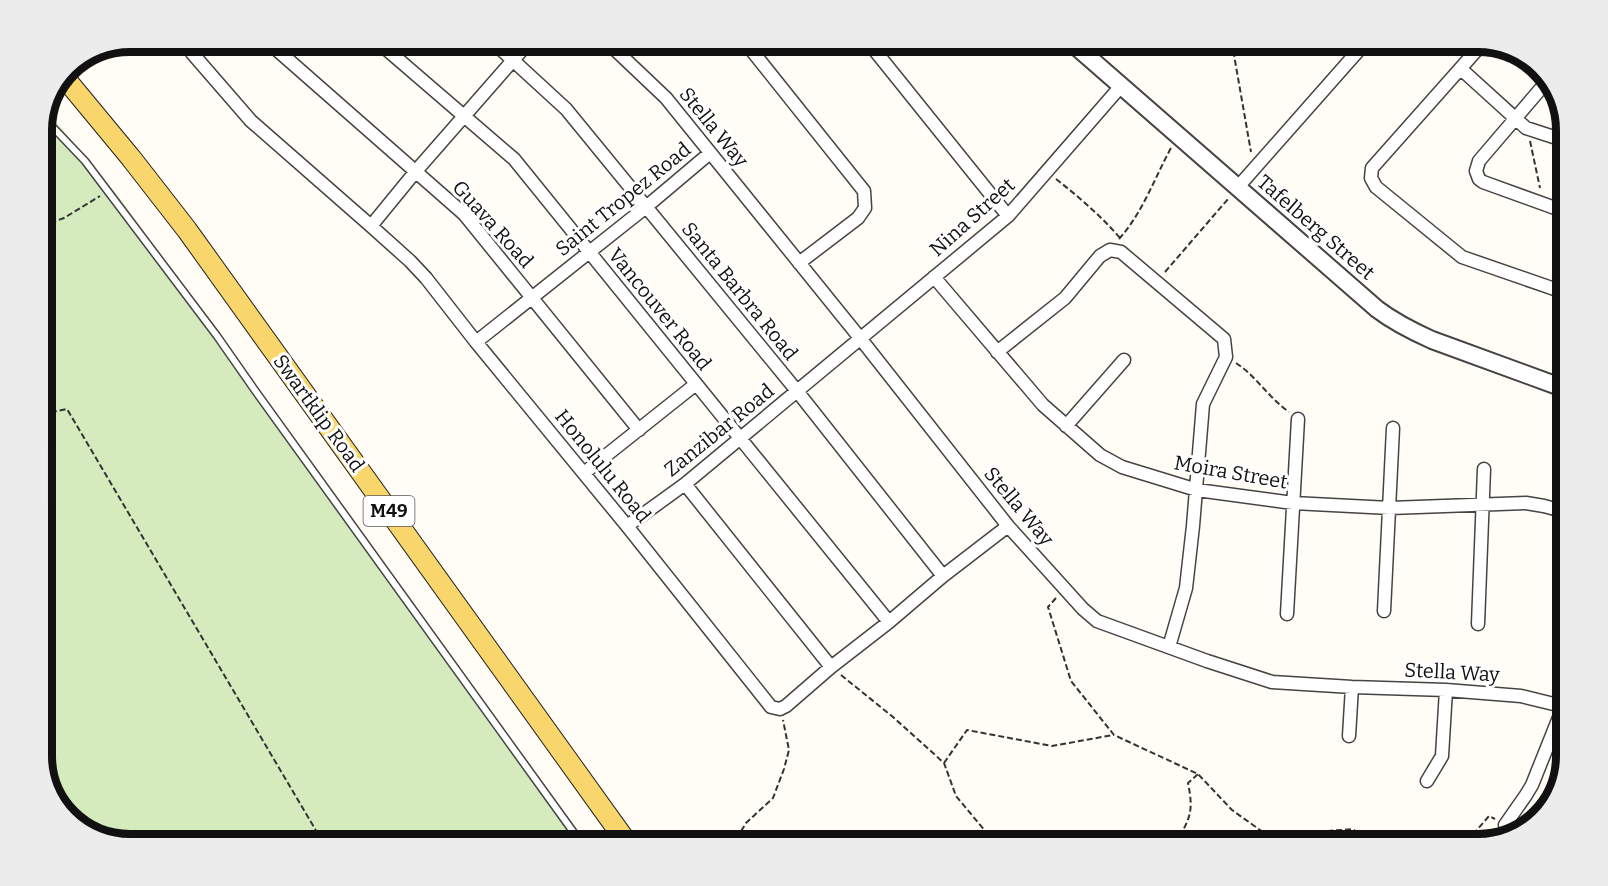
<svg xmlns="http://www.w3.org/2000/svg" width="1608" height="886" viewBox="0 0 1608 886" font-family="Bitter,serif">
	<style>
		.grass { fill: #d5ebbd }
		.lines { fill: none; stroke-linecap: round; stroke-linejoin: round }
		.service-casing { stroke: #444; stroke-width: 9 }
		.minor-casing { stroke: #444; stroke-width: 15 }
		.tertiary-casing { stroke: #444; stroke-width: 20 }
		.primary-casing { stroke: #222; stroke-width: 22 }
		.path { stroke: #333; stroke-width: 2; stroke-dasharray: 6 3; stroke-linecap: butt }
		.service { stroke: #fff; stroke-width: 6 }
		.minor { stroke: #fff; stroke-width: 12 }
		.tertiary { stroke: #fff; stroke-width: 16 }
		.primary { stroke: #f9d66b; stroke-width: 20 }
		.labels { text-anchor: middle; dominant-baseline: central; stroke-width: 6; stroke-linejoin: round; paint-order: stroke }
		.shield { fill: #fff; stroke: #585858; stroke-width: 1.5 }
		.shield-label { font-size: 18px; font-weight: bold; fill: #111 }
		.street-label { font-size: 20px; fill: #111; stroke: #fff }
		.rim { fill: none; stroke: #111; stroke-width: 8 }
	</style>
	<rect width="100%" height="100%" fill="#fffdf5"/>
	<path class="grass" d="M48 112 118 196 587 844H131L91 835 57 805 42 762V125Z"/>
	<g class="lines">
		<defs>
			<path id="service" d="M45 119 85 161 217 336 254 389 582 844"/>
			<path id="minor" d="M188 42 192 53 251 121 371 226 410 261 426 278 476 342 627 526 771 707 780 709 786 706 831 667 889 622 943 576 1008 526
				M268 42 464 214 639 430
				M378 42 514 159 889 622
				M493 42 566 109 797 391 943 576
				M607 42 666 98 860 338 1008 526 1083 609 1097 621 1207 661 1272 682 1352 687 1446 690 1521 696 1566 707
				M745 42 864 191 865 208 858 218 799 263
				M868 42 1008 216
				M1483 43 1372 168 1371 178 1376 187 1462 257 1566 293
				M1461 69 1526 128 1566 141
				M1549 79 1479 161 1476 171 1479 179 1483 182 1566 212
				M1238 187 1366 42
				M371 226 416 171 529 42
				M934 277 1043 405 1100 455 1122 467 1197 490 1293 503 1390 508 1526 503 1544 506 1566 512
				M476 342 646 207 710 153
				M997 352 1065 298 1100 256 1110 250 1121 252 1224 339 1226 357 1203 404 1193 526 1186 588 1169 647
				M1066 426 1124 360
				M584 473 696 384
				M685 484 831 667
				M627 526 685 484 1008 216 1121 86
				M1384 611 1393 428
				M1287 614 1298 419
				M1478 624 1484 469
				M1349 736 1352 687
				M1427 781 1442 756 1446 690
				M1505 825 1526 795 1532 785 1566 700"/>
			<path id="tertiary" d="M1071 42 1377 309C1394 322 1412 331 1432 340L1566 389"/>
			<path id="primary" d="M64 77 131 158 187 230 628 844"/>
		</defs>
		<use href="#service" class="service-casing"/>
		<use href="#minor" class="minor-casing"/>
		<use href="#tertiary" class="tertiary-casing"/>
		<use href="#primary" class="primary-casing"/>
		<path class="path" d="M167 42 174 47H178
			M1235 42 1234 55 1251 152
			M1530 141 1540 188
			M1056 179C1079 197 1101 216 1120 238
			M42 226 64 218 100 196
			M1119 239C1143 212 1154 179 1171 148
			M1165 272 1228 199
			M1236 363C1256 376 1269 398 1289 412
			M42 414 67 409 324 844
			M1056 598 1048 607 1071 681 1114 735 1198 774 1232 810 1267 835 1282 839 1328 831 1353 829 1370 844
			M841 675 893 717 944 763 956 796 996 844
			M944 763 967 730 1052 746 1113 735
			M1551 774 1557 792
			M730 844 732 838 740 833 746 823 773 798 784 769 789 750 783 720
			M1175 844C1190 819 1194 812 1188 783L1198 774
			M1443 844 1451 835 1470 838 1489 816 1495 819"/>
		<use href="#service" class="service"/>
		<use href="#minor" class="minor"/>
		<use href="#tertiary" class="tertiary"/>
		<use href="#primary" class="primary"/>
	</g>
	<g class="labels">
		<rect class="shield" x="363.5" y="496" width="51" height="30" rx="4.5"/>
		<g class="shield-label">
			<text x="389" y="511">M49</text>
		</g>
		<g class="street-label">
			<text transform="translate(714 127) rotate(51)">Stella Way</text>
			<text transform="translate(623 199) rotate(-39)">Saint Tropez Road</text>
			<text transform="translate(972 217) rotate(-42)">Nina Street</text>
			<text transform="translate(493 224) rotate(48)">Guava Road</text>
			<text transform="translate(1316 227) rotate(41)">Tafelberg Street</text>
			<text transform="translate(740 291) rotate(51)">Santa Barbra Road</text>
			<text transform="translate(660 309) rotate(51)">Vancouver Road</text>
			<text transform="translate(319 413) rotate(54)">Swartklip Road</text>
			<text transform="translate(719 430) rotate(-39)">Zanzibar Road</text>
			<text transform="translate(603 466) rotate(51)">Honolulu Road</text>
			<text transform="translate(1231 472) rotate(10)">Moira Street</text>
			<text transform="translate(1019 506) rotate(50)">Stella Way</text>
			<text transform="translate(1452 672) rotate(3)">Stella Way</text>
		</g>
	</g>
	<path d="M0 0H1608V886H0ZM130 52H1478A78 78 0 0 1 1556 130V756A78 78 0 0 1 1478 834H130A78 78 0 0 1 52 756V130A78 78 0 0 1 130 52Z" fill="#ececec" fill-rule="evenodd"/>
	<path class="rim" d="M130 52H1478A78 78 0 0 1 1556 130V756A78 78 0 0 1 1478 834H130A78 78 0 0 1 52 756V130A78 78 0 0 1 130 52Z"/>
</svg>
